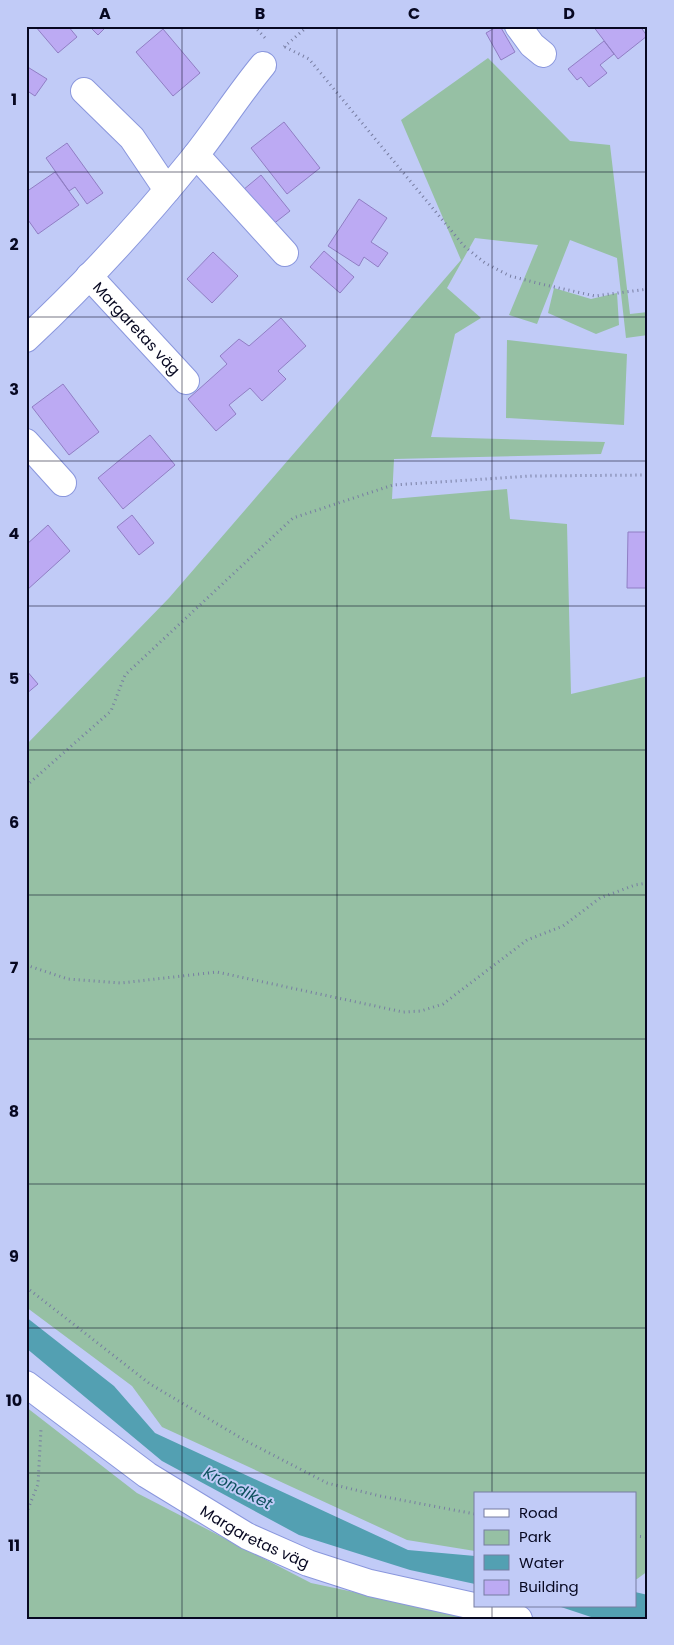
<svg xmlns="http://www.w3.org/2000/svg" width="674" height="1645" viewBox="0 0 674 1645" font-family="Poppins,sans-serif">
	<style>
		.green { fill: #96c0a4 }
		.water { fill: #53a0b2 }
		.building { fill: #bcaaf3; stroke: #907ec4 }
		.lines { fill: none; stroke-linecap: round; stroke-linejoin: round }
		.minor-casing { stroke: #8a97dd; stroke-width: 28 }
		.path { stroke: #777da1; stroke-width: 3; stroke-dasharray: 1 4; stroke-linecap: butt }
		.minor { stroke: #fff; stroke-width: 26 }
		.grid { fill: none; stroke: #070821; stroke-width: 1; stroke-opacity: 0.55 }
		.labels { text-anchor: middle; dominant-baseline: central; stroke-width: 4; stroke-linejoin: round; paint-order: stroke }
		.street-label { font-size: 15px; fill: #070821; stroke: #c1cbf7 }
		.water-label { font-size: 16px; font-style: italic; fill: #0f525f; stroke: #c1cbf7 }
		.neatline { fill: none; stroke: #070821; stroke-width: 2 }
		.grid-label { font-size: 16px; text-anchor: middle; font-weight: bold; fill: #070821 }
	</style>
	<rect width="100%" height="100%" fill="#c1cbf7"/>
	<path class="green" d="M488 58 570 141 610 145 630 314 648 312V335L626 338 617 258 570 240 537 324 509 315 538 245 475 238 447 288 481 318 455 334 431 437 605 442 601 454 394 459 392 499 507 489 510 519 567 524 571 694 648 676V1571L637 1579H635V1494H475V1551L407 1540 162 1427 132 1386 26 1307V745L169 598 461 260 401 120Z
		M554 288 591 299 617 293 619 325 596 334 548 313Z
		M507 340 627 354 624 425 506 418Z
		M26 1407 137 1493 311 1583 482 1619H26Z"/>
	<path class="water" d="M26 1317 114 1386 155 1433 408 1550 475 1556V1584L410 1570 299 1535 162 1461 26 1348Z
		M635 1592 648 1595V1619H597L558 1606H635Z"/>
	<path class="building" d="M35 26H68L77 37 58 53Z
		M89 26H107L98 35Z
		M498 26H500L515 52 501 60 486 33Z
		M593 26H640L647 36 618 59Z
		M163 29 200 73 173 96 136 52Z
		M604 41 614 54 600 65 607 73 589 87 581 77 577 80 568 69Z
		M26 66 47 79 35 96 26 90Z
		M284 122 320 168 287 194 251 148Z
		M67 143 103 193 87 204 75 187 69 191 46 158Z
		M55 172 79 205 38 234 26 217V192Z
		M261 175 290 211 272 225 243 190Z
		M359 199 387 218 371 242 388 253 378 267 364 257 359 266 328 246Z
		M324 251 354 277 340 293 310 267Z
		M213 252 238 276 212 303 187 279Z
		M281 318 306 346 278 371 286 379 262 401 250 388 229 405 236 414 216 431 188 399 227 364 220 356 239 339 249 346Z
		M63 384 99 432 69 455 32 407Z
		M150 435 175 465 123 509 98 478Z
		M132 515 154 543 139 555 117 527Z
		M48 525 70 551 27 590 26 545Z
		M628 532H648V588H627Z
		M26 670 38 684 26 694Z"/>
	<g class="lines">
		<defs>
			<g id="minor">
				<path d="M518 26 532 45 543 54"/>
				<path d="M84 91 132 138 167 190"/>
				<path d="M196 155 285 253"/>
				<path id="s1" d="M89 276 186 381"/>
				<path d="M26 339C85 284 141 223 192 160 217 129 238 95 263 65"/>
				<path d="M26 442 63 483"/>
				<path id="s2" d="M26 1384 147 1475 247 1536 308 1563 370 1583 487 1609 519 1619"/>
			</g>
		</defs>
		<use href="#minor" class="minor-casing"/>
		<path class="path" d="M254 26 266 39
			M284 47 308 26
			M285 47 309 59 464 246 485 263 510 276 541 284 595 296 648 289
			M26 786 111 711 125 675 293 518 393 485 531 476 648 475
			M26 965 68 979 121 983 217 972 403 1012 421 1011 443 1004 527 940 563 926 600 898 635 885 648 883
			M26 1287 150 1384 246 1441 327 1483 380 1496 475 1514
			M26 1514 38 1484 41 1429
			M635 1536 648 1537"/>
		<use href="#minor" class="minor"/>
	</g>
	<path class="grid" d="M182 26V1619M337 26V1619M492 26V1494M26 172H648M26 317H648M26 461H648M26 606H648M26 750H648M26 895H648M26 1039H648M26 1184H648M26 1328H648M26 1473H648M492 1606V1619"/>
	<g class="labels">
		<g class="street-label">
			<text stroke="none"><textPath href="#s1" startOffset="71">Margaretas väg</textPath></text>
			<text stroke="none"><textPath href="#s2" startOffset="276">Margaretas väg</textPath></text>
		</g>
		<g class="water-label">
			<text transform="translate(238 1488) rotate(27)">Krondiket</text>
		</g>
	</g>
	<rect width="674" height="1645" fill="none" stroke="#c1cbf7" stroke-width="55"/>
	<rect x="474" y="1492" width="162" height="115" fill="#c1cbf7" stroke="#777da1"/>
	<rect x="484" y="1509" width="25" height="8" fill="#ffffff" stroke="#777da1"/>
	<text x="519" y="1518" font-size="15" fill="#070821">Road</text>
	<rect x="484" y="1530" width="25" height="15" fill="#96c0a4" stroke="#777da1"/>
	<text x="519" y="1542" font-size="15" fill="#070821">Park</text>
	<rect x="484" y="1555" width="25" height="15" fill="#53a0b2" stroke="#777da1"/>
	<text x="519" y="1568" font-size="15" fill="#070821">Water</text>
	<rect x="484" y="1580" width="25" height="15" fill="#bcaaf3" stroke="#777da1"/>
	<text x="519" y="1592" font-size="15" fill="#070821">Building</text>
	<rect x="28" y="28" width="618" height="1590" class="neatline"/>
	<g class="grid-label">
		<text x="105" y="19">A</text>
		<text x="260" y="19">B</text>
		<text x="414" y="19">C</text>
		<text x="569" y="19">D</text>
		<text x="14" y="105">1</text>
		<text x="14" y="250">2</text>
		<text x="14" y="395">3</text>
		<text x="14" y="539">4</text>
		<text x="14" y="684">5</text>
		<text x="14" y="828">6</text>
		<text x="14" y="973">7</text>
		<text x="14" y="1117">8</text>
		<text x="14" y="1262">9</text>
		<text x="14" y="1406">10</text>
		<text x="14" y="1551">11</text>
	</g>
</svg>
